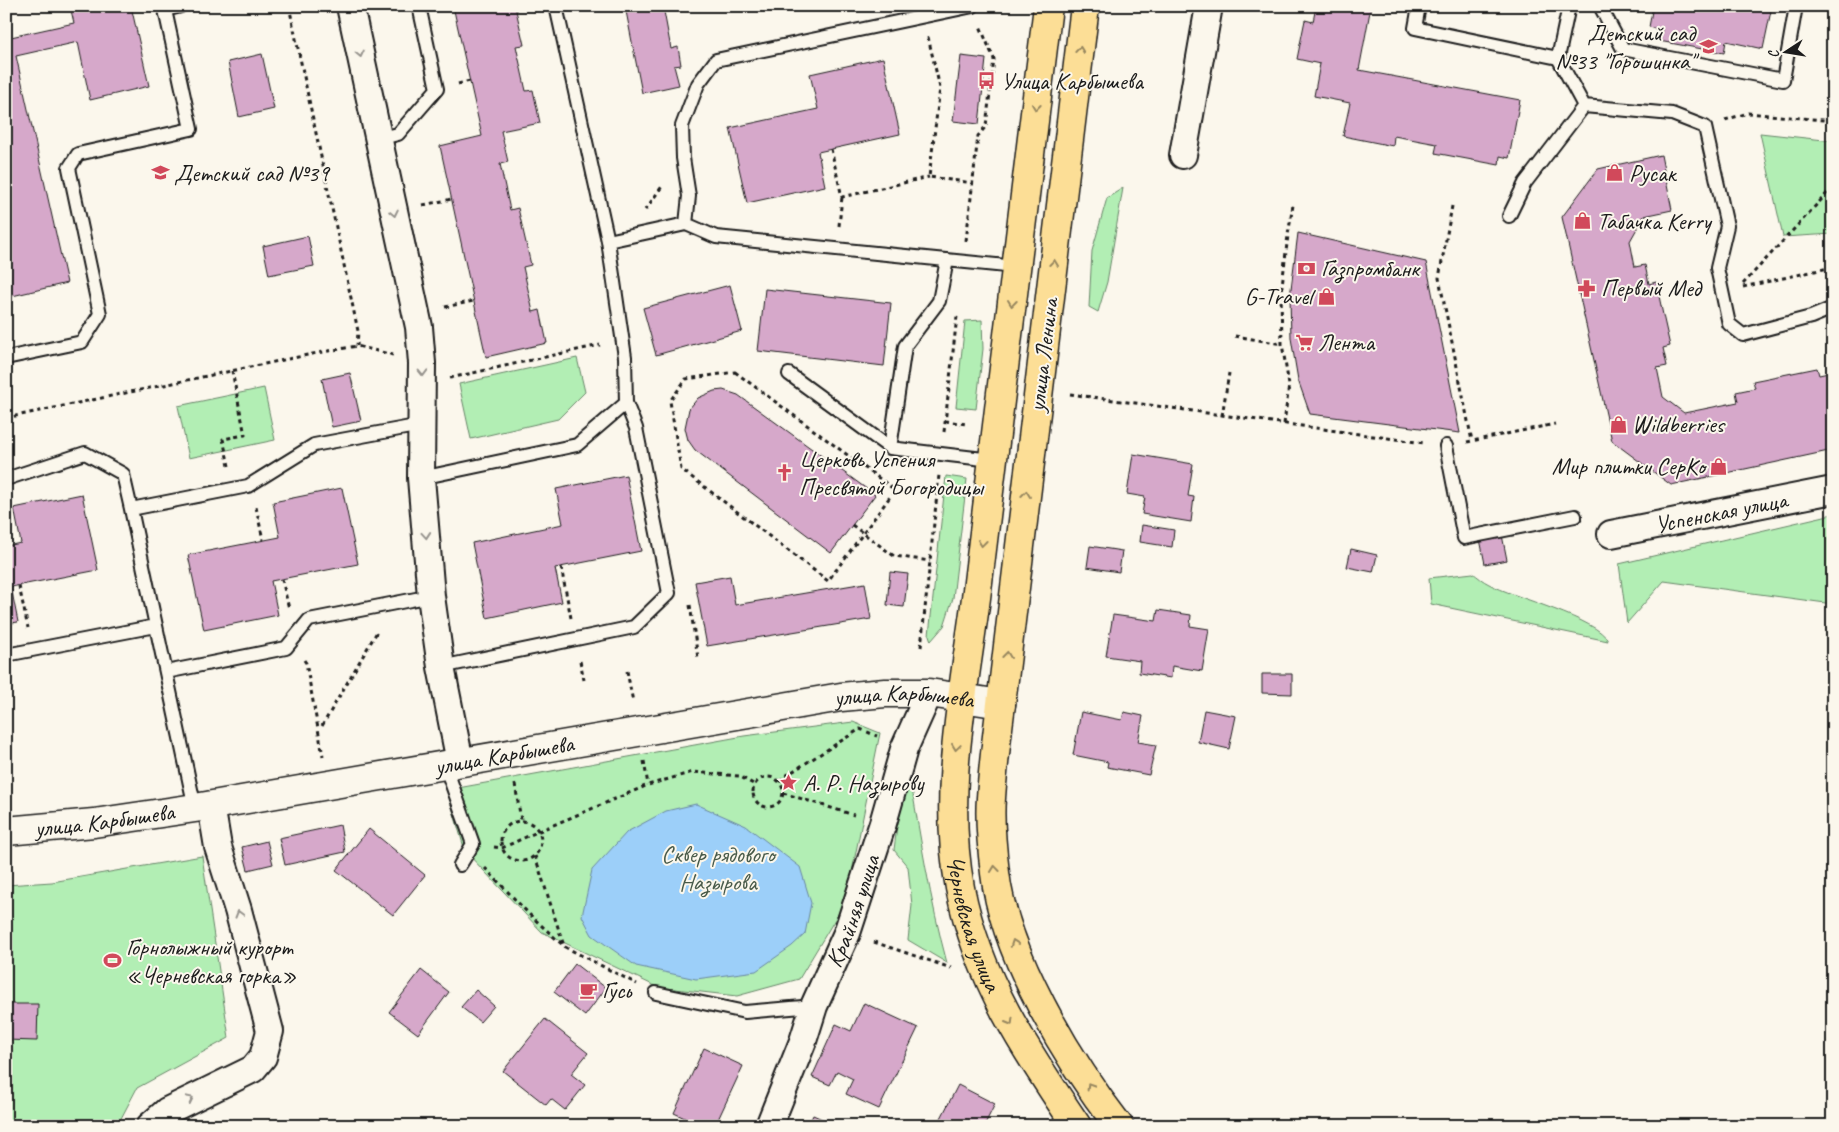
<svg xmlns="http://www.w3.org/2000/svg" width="1839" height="1132" viewBox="0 0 1839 1132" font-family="Caveat,sans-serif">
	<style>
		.green { fill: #b2eeb4; stroke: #678568 }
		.water { fill: #9ccff9; stroke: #6987a1 }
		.building { fill: #d6a8ca; stroke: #1c1c1c }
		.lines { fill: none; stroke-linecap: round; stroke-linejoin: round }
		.lane-casing { stroke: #1c1c1c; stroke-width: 16 }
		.street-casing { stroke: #1c1c1c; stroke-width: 30 }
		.secondary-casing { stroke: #1c1c1c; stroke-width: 31 }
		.primary-casing { stroke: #1c1c1c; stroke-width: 31 }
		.path { stroke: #1c1c1c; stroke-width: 3; stroke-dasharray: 4 4; stroke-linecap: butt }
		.lane { stroke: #fbf7ec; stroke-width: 12 }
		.street { stroke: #fbf7ec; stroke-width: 26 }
		.secondary { stroke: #fbf7ec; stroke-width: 28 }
		.primary { stroke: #fcde96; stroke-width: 28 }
		.oneway { stroke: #97875f }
		.oneway2 { stroke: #97948e }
		.labels { text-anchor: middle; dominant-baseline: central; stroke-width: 4; stroke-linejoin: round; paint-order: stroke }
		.poi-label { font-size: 24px; fill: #1c1c1c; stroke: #fbf7ec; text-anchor: start }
		.street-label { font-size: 24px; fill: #1c1c1c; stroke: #fbf7ec }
		.park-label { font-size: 24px; fill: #495b4a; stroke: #fbf7ec }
	</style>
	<rect width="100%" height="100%" fill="#fbf7ec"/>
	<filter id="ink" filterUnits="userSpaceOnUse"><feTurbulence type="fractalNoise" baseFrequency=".02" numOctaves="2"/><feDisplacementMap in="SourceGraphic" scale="10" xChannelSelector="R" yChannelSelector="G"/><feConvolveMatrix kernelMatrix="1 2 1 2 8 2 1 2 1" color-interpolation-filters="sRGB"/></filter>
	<g filter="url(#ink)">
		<path class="green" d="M1760 133 1833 141V234L1783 237Z
			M1123 188 1107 282 1098 312 1089 307 1092 251 1107 198Z
			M982 320 983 349 976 409 956 407 965 321Z
			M577 358 585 392 558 419 471 439 459 384Z
			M264 388 275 440 189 458 178 406Z
			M946 476 967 479 953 598 944 626 931 641 929 635Z
			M1833 514V604L1664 581 1627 623 1619 564Z
			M1473 573C1478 577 1483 581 1489 584 1512 597 1599 619 1608 641L1431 604 1429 578Z
			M853 722 880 733 846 901 799 979 737 996 657 987 542 932 465 851 447 790 744 736Z
			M904 769 909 771C920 836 930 900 947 963L908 940 912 905 908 867 894 850Z
			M202 856 229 1038 137 1088 117 1126H6V885L52 882Z"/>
		<path class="water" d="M696 804 746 826 800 867 811 903 805 934 792 946 756 971 696 979 636 966 592 935 582 916 592 870 627 832 666 811Z"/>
		<path class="building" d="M70 6H131L149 86 90 100 78 42 16 56 67 283 8 297 6 290V15L11 37 74 23Z
			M453 6H515L524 45 516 46 526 91 533 90 540 123 501 131 508 162 500 164 510 210 518 208 531 265 523 267 533 312 540 310 547 343 486 357 440 146 482 136Z
			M625 6H663L671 49 678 47 681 65 674 66 679 85 642 93Z
			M1316 6H1371L1359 70 1520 100 1509 158 1500 156 1499 165 1435 153 1437 144 1394 136 1393 146 1343 136 1350 103 1314 96 1320 64 1297 59 1305 20 1313 22Z
			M1653 6H1772L1763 49 1726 41 1724 53 1659 41 1662 30 1649 27Z
			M262 54 274 109 239 117 228 62Z
			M961 56 986 59 979 124 953 121Z
			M883 58 900 134 818 152 825 186 747 203 730 128 818 109 810 74Z
			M1661 155 1672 210 1644 216 1630 241 1635 267 1645 265 1649 284 1656 282 1663 315 1670 346 1663 348 1667 366 1657 368 1663 397 1684 413 1738 402 1736 392 1755 388 1753 381 1817 368 1819 375 1833 372V450L1671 485 1612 441 1562 217 1598 169Z
			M1298 233 1426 262 1460 433 1310 414 1298 380 1291 338 1290 297Z
			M308 236 314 266 269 275 263 246Z
			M730 285 742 331 656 355 643 308Z
			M765 289 891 303 884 366 758 351Z
			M350 373 361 421 332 427 322 379Z
			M723 390 738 395 875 495 831 553 695 450 688 440 685 428 689 409 698 398 714 391Z
			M1133 454 1193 464 1188 496 1194 497 1191 522 1142 514 1145 497 1127 494Z
			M626 475 641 551 555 568 562 602 487 618 472 543 563 524 556 489Z
			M342 488 358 564 271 581 278 615 204 630 188 555 280 537 273 502Z
			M82 494 98 570 11 587 18 622 6 624V546L21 543 14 508Z
			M1142 525 1174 530 1172 547 1140 542Z
			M1502 535 1507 560 1485 564 1480 539Z
			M1090 546 1122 551 1119 572 1087 567Z
			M1351 549 1377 555 1373 572 1347 567Z
			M890 572 908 574 904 607 887 605Z
			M730 576 735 605 865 583 871 619 707 646 695 582Z
			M1158 610 1191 615 1190 626 1209 629 1202 671 1172 666 1171 678 1139 673 1140 661 1106 656 1113 615 1156 621Z
			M1262 674H1292V694L1262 693Z
			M1204 710 1236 716 1229 749 1198 742Z
			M1081 712 1122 720 1124 712 1143 716 1138 742 1156 745 1149 775 1107 767 1108 762 1073 755Z
			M340 825 345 852 285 865 279 838Z
			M369 829 425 875 393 915 336 870Z
			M267 841 273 864 248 870 242 847Z
			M575 964 606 988 585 1016 554 992Z
			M421 970 449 992 418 1034 389 1012Z
			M476 990 494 1006 480 1022 461 1007Z
			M864 1003 918 1028 879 1109 846 1094 853 1079 837 1071 830 1085 812 1077 836 1024 851 1031Z
			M6 1004H38L37 1041 6 1040Z
			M545 1019 588 1053 571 1074 585 1085 565 1110 551 1099 546 1105 503 1071Z
			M704 1048 743 1066 715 1126H702L674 1113Z
			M958 1085 995 1104 984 1126H937Z
			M813 1115 836 1125 835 1126H808Z"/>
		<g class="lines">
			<defs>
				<path id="lane" d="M164 6 165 10 181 6
					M556 6 608 241
					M1419 6 1415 28 1558 58 1584 106 1672 114 1705 127 1727 226 1717 268 1729 324 1743 335 1811 317 1833 308
					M1600 6 1623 49 1783 80 1796 6
					M1558 58 1569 6
					M378 139 398 134 437 89 419 6
					M1509 216 1525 183 1584 106
					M686 224 716 237 1016 267
					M947 260 939 301 905 346 890 448 992 460
					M6 358 82 342 100 314 69 168 78 154 191 129 165 10
					M789 374 890 448
					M1446 446 1464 538 1575 516
					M421 478 577 445 626 403 625 357 608 241 686 224 689 196 683 158 682 126 698 84 716 60 973 6
					M6 479 85 453 123 474 131 509 248 486 314 445 421 425
					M131 509 195 808
					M6 655 156 626
					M441 667 634 627 669 593 636 428 626 403
					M166 672 286 648 309 620 431 596
					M445 765 473 844 460 865
					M656 993 745 1012 814 1006"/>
				<g id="street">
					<path d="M350 6 419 327 422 363 421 478 431 596 441 667 460 762"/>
					<path d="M1183 155 1209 6"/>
					<path id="s1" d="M1611 534 1833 490"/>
					<path d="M150 1126 167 1111 253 1069 263 1057 270 1031 238 910 218 847 211 805"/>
					<path id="s2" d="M769 1126 803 1041 814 1006 847 933 883 823 904 749 929 693"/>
				</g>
				<g id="secondary">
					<path id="s3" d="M6 831 94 823 195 808 841 697 885 693H929L1001 704"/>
				</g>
				<g id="primary">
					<path id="s4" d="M1048 6C1026 198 1000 390 978 582 966 683 941 787 960 888 978 979 1026 1051 1077 1126"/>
					<path d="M1085 6 1001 704C997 735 993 766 991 798 989 822 992 849 995 873 1004 954 1069 1062 1119 1126"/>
				</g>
			</defs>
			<use href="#lane" class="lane-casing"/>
			<use href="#street" class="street-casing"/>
			<use href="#secondary" class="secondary-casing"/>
			<use href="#primary" class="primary-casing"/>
			<path class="path" d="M289 6 358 331 357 346
				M928 37 940 88 929 177 973 183
				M458 84 470 81
				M1725 120 1748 113 1833 121
				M831 149 842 197 929 177
				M423 205 452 199
				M1452 206 1439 278 1472 441
				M645 210 663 185
				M839 226 842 197
				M966 241 978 136 986 126 994 59 980 26
				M1743 284 1833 187
				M1743 287 1833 267
				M445 307 474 301
				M1235 336 1282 344
				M735 372 895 490 828 581 681 469 670 401 686 379Z
				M450 378 600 345
				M1070 394 1424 443
				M1222 416 1229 373
				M6 418 317 353 357 346 393 355
				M945 421 967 424
				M1284 424 1289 385 1282 344 1281 294 1288 235 1293 205
				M944 432 957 316
				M1467 442 1555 424
				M229 466 223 439 245 435 232 371
				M256 507 263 540
				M852 525 894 556 930 561
				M561 567 571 618
				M282 579 289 609
				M19 586 28 628
				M690 605 698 658
				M921 647 939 475
				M304 660 306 663 323 756
				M580 661 584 680
				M627 671 633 702
				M322 726 378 630
				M644 761 648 785
				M753 792a15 15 0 1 1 30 0a15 15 0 1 1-30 0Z
				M780 782 787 775 860 729 877 736
				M515 784 521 820
				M783 793 854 815
				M501 841a20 20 0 1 1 40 0a20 20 0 1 1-40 0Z
				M494 847 502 848 539 831 648 785 693 772 739 776 755 785
				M535 856 564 946
				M485 868 530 915 565 947 637 984
				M874 942 951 968"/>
			<use href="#lane" class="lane"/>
			<use href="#street" class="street"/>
			<use href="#secondary" class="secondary"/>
			<use href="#primary" class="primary"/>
		</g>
		<defs><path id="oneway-chevron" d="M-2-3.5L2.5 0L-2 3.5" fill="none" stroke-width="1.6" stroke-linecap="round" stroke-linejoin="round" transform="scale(1.25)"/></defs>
		<g class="oneway">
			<use href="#oneway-chevron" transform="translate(1080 50) rotate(-83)"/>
			<use href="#oneway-chevron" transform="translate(1036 107) rotate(97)"/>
			<use href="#oneway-chevron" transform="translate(1054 263) rotate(-83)"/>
			<use href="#oneway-chevron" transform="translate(1012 303) rotate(97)"/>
			<use href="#oneway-chevron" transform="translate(1026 494) rotate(-83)"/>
			<use href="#oneway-chevron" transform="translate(982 543) rotate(97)"/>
			<use href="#oneway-chevron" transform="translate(1007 655) rotate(-83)"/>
			<use href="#oneway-chevron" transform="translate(956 747) rotate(98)"/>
			<use href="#oneway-chevron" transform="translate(995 869) rotate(-96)"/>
			<use href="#oneway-chevron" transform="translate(1014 943) rotate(-110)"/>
			<use href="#oneway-chevron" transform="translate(1010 1022) rotate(60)"/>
			<use href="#oneway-chevron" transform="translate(1090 1086) rotate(-122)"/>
		</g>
		<g class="oneway2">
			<use href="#oneway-chevron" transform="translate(360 54) rotate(78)"/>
			<use href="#oneway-chevron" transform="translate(394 213) rotate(78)"/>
			<use href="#oneway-chevron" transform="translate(423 373) rotate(89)"/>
			<use href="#oneway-chevron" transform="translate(426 535) rotate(85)"/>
			<use href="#oneway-chevron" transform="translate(239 914) rotate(-106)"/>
			<use href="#oneway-chevron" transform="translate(190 1099) rotate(-26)"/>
		</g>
	</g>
	<defs>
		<symbol id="school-bare" viewBox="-9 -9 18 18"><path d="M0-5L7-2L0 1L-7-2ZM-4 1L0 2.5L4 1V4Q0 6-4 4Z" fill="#d1495b" stroke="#fbf7ec" stroke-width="2.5" paint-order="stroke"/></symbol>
		<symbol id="bus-bare" viewBox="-9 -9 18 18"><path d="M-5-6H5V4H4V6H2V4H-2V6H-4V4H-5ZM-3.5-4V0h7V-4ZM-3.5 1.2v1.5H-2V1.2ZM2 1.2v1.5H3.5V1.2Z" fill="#d1495b" stroke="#fbf7ec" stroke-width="2.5" paint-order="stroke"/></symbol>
		<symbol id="shop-bare" viewBox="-9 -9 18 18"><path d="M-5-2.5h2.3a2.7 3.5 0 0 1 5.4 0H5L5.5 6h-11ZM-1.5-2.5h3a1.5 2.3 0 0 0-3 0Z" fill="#d1495b" stroke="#fbf7ec" stroke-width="2.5" paint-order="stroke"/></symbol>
		<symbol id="bank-bare" viewBox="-9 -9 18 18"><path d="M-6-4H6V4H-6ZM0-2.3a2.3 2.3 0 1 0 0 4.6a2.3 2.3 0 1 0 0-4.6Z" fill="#d1495b" stroke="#fbf7ec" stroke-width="2.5" paint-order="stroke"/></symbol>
		<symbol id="pharmacy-bare" viewBox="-9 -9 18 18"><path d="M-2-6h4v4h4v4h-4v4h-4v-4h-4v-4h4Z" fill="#d1495b" stroke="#fbf7ec" stroke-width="2.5" paint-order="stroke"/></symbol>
		<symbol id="supermarket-bare" viewBox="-9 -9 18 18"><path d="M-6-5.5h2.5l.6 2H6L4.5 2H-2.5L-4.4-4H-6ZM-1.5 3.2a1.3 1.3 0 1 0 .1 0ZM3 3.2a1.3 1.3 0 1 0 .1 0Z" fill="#d1495b" stroke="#fbf7ec" stroke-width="2.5" paint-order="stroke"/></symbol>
		<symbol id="church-bare" viewBox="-9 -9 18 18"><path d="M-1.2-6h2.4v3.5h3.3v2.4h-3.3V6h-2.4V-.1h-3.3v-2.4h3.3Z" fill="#d1495b" stroke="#fbf7ec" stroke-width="2.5" paint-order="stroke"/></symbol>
		<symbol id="sight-bare" viewBox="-9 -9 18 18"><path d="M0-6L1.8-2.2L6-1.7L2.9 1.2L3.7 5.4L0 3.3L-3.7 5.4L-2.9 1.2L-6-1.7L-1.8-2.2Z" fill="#d1495b" stroke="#fbf7ec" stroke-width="2.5" paint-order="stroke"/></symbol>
		<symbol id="stadium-bare" viewBox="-9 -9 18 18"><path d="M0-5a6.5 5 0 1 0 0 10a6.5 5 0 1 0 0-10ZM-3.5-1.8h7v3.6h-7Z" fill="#d1495b" stroke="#fbf7ec" stroke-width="2.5" paint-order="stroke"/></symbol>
		<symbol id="cafe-bare" viewBox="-9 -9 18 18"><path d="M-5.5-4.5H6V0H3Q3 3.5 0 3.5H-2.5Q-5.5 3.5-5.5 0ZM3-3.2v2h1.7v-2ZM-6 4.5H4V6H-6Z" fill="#d1495b" stroke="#fbf7ec" stroke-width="2.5" paint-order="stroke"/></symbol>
	</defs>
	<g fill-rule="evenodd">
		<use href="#school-bare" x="1696" y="34" width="25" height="25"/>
		<use href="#bus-bare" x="974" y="68" width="25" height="25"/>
		<use href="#school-bare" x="148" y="160" width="25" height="25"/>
		<use href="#shop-bare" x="1602" y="160" width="25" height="25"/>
		<use href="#shop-bare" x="1570" y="208" width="25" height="25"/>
		<use href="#bank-bare" x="1294" y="256" width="25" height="25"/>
		<use href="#pharmacy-bare" x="1574" y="276" width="25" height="25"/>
		<use href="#shop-bare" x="1314" y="284" width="25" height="25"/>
		<use href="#supermarket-bare" x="1292" y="330" width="25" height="25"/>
		<use href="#shop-bare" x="1606" y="412" width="25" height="25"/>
		<use href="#shop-bare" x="1706" y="454" width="25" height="25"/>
		<use href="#church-bare" x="772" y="460" width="25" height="25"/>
		<use href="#sight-bare" x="776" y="770" width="25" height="25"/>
		<use href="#stadium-bare" x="100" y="948" width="25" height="25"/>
		<use href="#cafe-bare" x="576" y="978" width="25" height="25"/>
	</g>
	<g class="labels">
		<g class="poi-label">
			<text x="1695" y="33" text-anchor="end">Детский сад<tspan x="1695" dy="28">№33 "Горошинка"</tspan></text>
			<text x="1001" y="81">Улица Карбышева</text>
			<text x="174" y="173">Детский сад №39</text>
			<text x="1629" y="173">Русак</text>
			<text x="1597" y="221">Табачка Kerry</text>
			<text x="1321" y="268">Газпромбанк</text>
			<text x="1601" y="288">Первый Мед</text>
			<text x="1312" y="296" text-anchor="end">G-Travel</text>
			<text x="1318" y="342">Лента</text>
			<text x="1632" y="424">Wildberries</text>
			<text x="799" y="459">Церковь Успения<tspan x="799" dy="28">Пресвятой Богородицы</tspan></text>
			<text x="1705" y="466" text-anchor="end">Мир плитки СерКо</text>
			<text x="803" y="783">А. Р. Назырову</text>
			<text x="126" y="947">Горнолыжный курорт<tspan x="126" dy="28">«Черневская горка»</tspan></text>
			<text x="602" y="990">Гусь</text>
		</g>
		<g class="street-label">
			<text transform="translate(1043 355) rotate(-83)">улица Ленина</text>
			<text stroke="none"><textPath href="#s1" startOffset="112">Успенская улица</textPath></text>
			<text stroke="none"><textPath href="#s3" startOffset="909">улица Карбышева</textPath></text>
			<text stroke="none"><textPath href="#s3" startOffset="504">улица Карбышева</textPath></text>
			<text stroke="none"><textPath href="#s3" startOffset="99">улица Карбышева</textPath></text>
			<text stroke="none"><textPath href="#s2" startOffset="231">Крайняя улица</textPath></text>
			<text stroke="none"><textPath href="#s4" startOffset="926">Черневская улица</textPath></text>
		</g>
		<g class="park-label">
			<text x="718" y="854">Сквер рядового<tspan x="718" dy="28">Назырова</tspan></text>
		</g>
	</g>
	<rect width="1839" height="1132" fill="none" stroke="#fbf7ec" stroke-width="25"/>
	<rect x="12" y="12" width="1814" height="1107" fill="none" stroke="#1c1c1c" stroke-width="2" filter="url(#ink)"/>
	<g transform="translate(1786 52) rotate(258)" stroke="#fbf7ec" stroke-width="4" paint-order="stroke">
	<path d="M0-4L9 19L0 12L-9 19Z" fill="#1c1c1c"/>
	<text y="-8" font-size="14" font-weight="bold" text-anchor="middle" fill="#1c1c1c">С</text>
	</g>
</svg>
